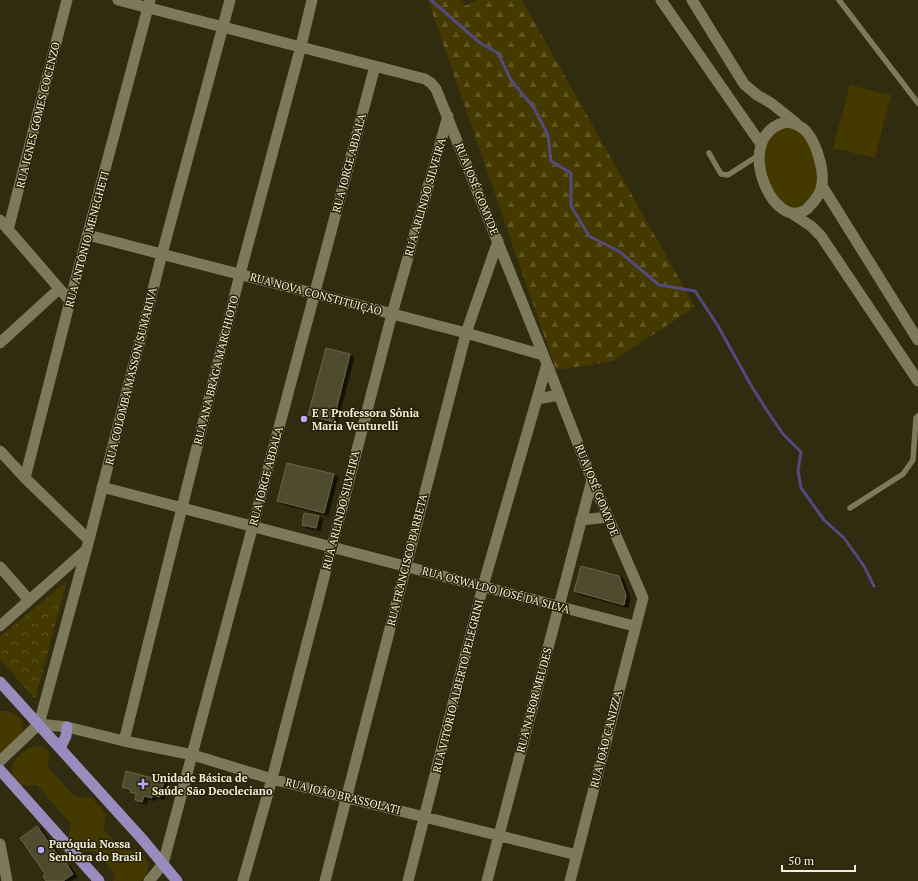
<svg xmlns="http://www.w3.org/2000/svg" width="918" height="881" viewBox="0 0 918 881" font-family="'PT Serif',serif">
	<style>
		.grass { fill: #443a00 }
		.forest { fill: url(#forest-firs) }
		.park { fill: url(#park-crowns) }
		.lines { fill: none; stroke-linecap: round; stroke-linejoin: round }
		.stream { stroke: #534a7f; stroke-width: 3 }
		.building { fill: #504b2e; stroke: #6a6447; filter: url(#shadow) }
		.service { stroke: #7f795b; stroke-width: 5.5 }
		.minor { stroke: #7f795b; stroke-width: 11 }
		.primary { stroke: #988bbd; stroke-width: 11 }
		.poi-dot { fill: #b7abf8; stroke: #272205; stroke-width: 1.5 }
		.labels { text-anchor: middle; dominant-baseline: central; stroke-width: 3; stroke-linejoin: round; paint-order: stroke }
		.street-label { font-size: 11px; fill: #f2efde; stroke: #272205 }
		.poi-label { font-size: 11px; font-weight: bold; fill: #f2efde; stroke: #272205; text-anchor: start }
	</style>
	<defs>
		<pattern id="forest-firs" width="22" height="20" patternUnits="userSpaceOnUse"><rect width="22" height="20" fill="#443a00"/><path d="M5 1l3.5 6h-7zM16 11l3.5 6h-7z" fill="#5f5725"/></pattern>
		<pattern id="park-crowns" width="20" height="18" patternUnits="userSpaceOnUse"><rect width="20" height="18" fill="#443a00"/><path d="M2 6a3 3 0 1 1 6 0M12 15a3 3 0 1 1 6 0" fill="none" stroke="#5f5725"/></pattern>
		<filter id="shadow"><feDropShadow dx="4" dy="2.5" stdDeviation="0" flood-color="#0009"/></filter>
	</defs>
	<rect width="100%" height="100%" fill="#312b0f"/>
	<path class="grass" d="M850 85 891 95 875 158 833 148Z
		M792 126 807 138 817 167 819 186 807 205 792 211 777 200 763 168 764 145 774 129Z
		M0 711H8L12 714 14 713C28 723 24 733 13 743 9 747 6 750 0 752Z
		M34 746 44 748 49 752 48 767 75 797 92 798 106 814 104 830 122 850 139 851C150 862 152 869 141 881H113L115 873 96 852 80 851 68 839 71 824 37 785C32 785 26 786 21 785 18 784 16 781 15 778 4 765 23 750 34 746Z"/>
	<path class="forest" d="M428 0H462L465 6 477 0H522L695 307 613 361 556 370Z"/>
	<path class="park" d="M67 581 35 699 0 659V637Z"/>
	<g class="lines">
		<path class="stream" d="M431 0 480 43 498 53 511 80 534 108 548 135 551 161 571 173V206L589 236 620 252 659 285 695 291 718 326 752 387 768 412 783 434 801 452 798 471 801 488 824 520 844 538 864 566 874 586"/>
	</g>
	<path class="building" d="M326 348 350 354 333 422 308 415Z
		M287 463 334 474 324 513 277 501Z
		M304 513 319 516 316 528 302 525Z
		M581 566 619 576 626 595 624 605 574 591Z
		M126 771 164 781 160 797 152 795V798L144 796 142 802 135 800 136 794 130 792 131 790 122 787Z
		M37 826 64 864 66 863 73 874 63 881H46L43 876 45 874 20 838Z"/>
	<g class="lines">
		<path class="service" d="M839 0 918 103
			M709 153 721 174 728 175 759 155
			M850 508 903 474 913 460 916 418 918 416"/>
		<path class="minor" d="M118 0 425 79 431 83 436 89 547 364 592 480 643 598 570 881
			M661 0 761 144
			M692 0 744 84 757 95 771 103 796 123
			M787 122C794 123 801 126 806 131 817 144 827 175 820 192 817 198 812 204 807 209 773 235 730 134 787 122Z
			M822 186 918 340
			M791 213 811 226 821 236 918 381
			M0 220 70 301
			M8 230 67 0
			M88 235 466 333 543 355
			M0 343 59 289
			M537 399 559 395
			M0 451 25 478 89 540
			M25 478 70 301 150 0
			M102 487 634 626
			M581 520 608 517
			M0 567 29 600
			M0 626 86 550
			M39 724 67 727 124 741 193 755 272 779 577 855
			M124 741 240 274 301 46 312 0
			M0 761 39 724 89 540 162 254 230 0
			M0 844 7 881
			M149 881 163 864 375 66
			M243 881 272 779 392 314 448 116
			M325 881 466 333 498 241
			M408 881 483 586 547 364
			M487 881 592 480"/>
		<path class="primary" d="M0 682 143 840 177 881
			M60 748 66 736 67 727
			M0 770 99 881"/>
	</g>
	<g class="poi-dot">
		<circle cx="304" cy="419" r="4"/>
		<path d="M141 778h4v4h4v4h-4v4h-4v-4h-4v-4h4z"/>
		<circle cx="41" cy="850" r="4"/>
	</g>
	<g class="labels">
		<g class="street-label">
			<text transform="translate(38 115) rotate(-76)">RUA IGNES GOMES COCENZO</text>
			<text transform="translate(349 163) rotate(-75)">RUA JORGE ABDALA</text>
			<text transform="translate(477 189) rotate(68)">RUA JOSÉ GOMYDE</text>
			<text transform="translate(425 197) rotate(-74)">RUA ARLINDO SILVEIRA</text>
			<text transform="translate(87 239) rotate(-75)">RUA ANTÔNIO MENEGHETI</text>
			<text transform="translate(316 294) rotate(15)">RUA NOVA CONSTITUIÇÃO</text>
			<text transform="translate(216 370) rotate(-76)">RUA ANA BRAGA MARCHIOTO</text>
			<text transform="translate(131 376) rotate(-76)">RUA COLOMBA MASSON SUMARIVA</text>
			<text transform="translate(266 476) rotate(-75)">RUA JORGE ABDALA</text>
			<text transform="translate(597 490) rotate(68)">RUA JOSÉ GOMYDE</text>
			<text transform="translate(341 510) rotate(-76)">RUA ARLINDO SILVEIRA</text>
			<text transform="translate(407 560) rotate(-76)">RUA FRANCISCO BARBETA</text>
			<text transform="translate(496 590) rotate(15)">RUA OSWALDO JOSÉ DA SILVA</text>
			<text transform="translate(458 686) rotate(-76)">RUA VITÓRIO ALBERTO PELEGRINI</text>
			<text transform="translate(534 700) rotate(-75)">RUA NABOR MEUDES</text>
			<text transform="translate(606 739) rotate(-76)">RUA JOÃO CANIZZA</text>
			<text transform="translate(343 796) rotate(14)">RUA JOÃO BRASSOLATI</text>
		</g>
		<g class="poi-label">
			<text x="312" y="413">E E Professora Sônia<tspan x="312" dy="13">Maria Venturelli</tspan></text>
			<text x="152" y="778">Unidade Básica de<tspan x="152" dy="13">Saúde São Deocleciano</tspan></text>
			<text x="49" y="844">Paróquia Nossa<tspan x="49" dy="13">Senhora do Brasil</tspan></text>
		</g>
	</g>
	<path d="M782 865v6h73v-6" fill="none" stroke="#f2efde" stroke-width="2"/>
	<text x="788" y="865" font-size="12" fill="#f2efde" stroke="#272205" stroke-width="3" paint-order="stroke">50 m</text>
</svg>
